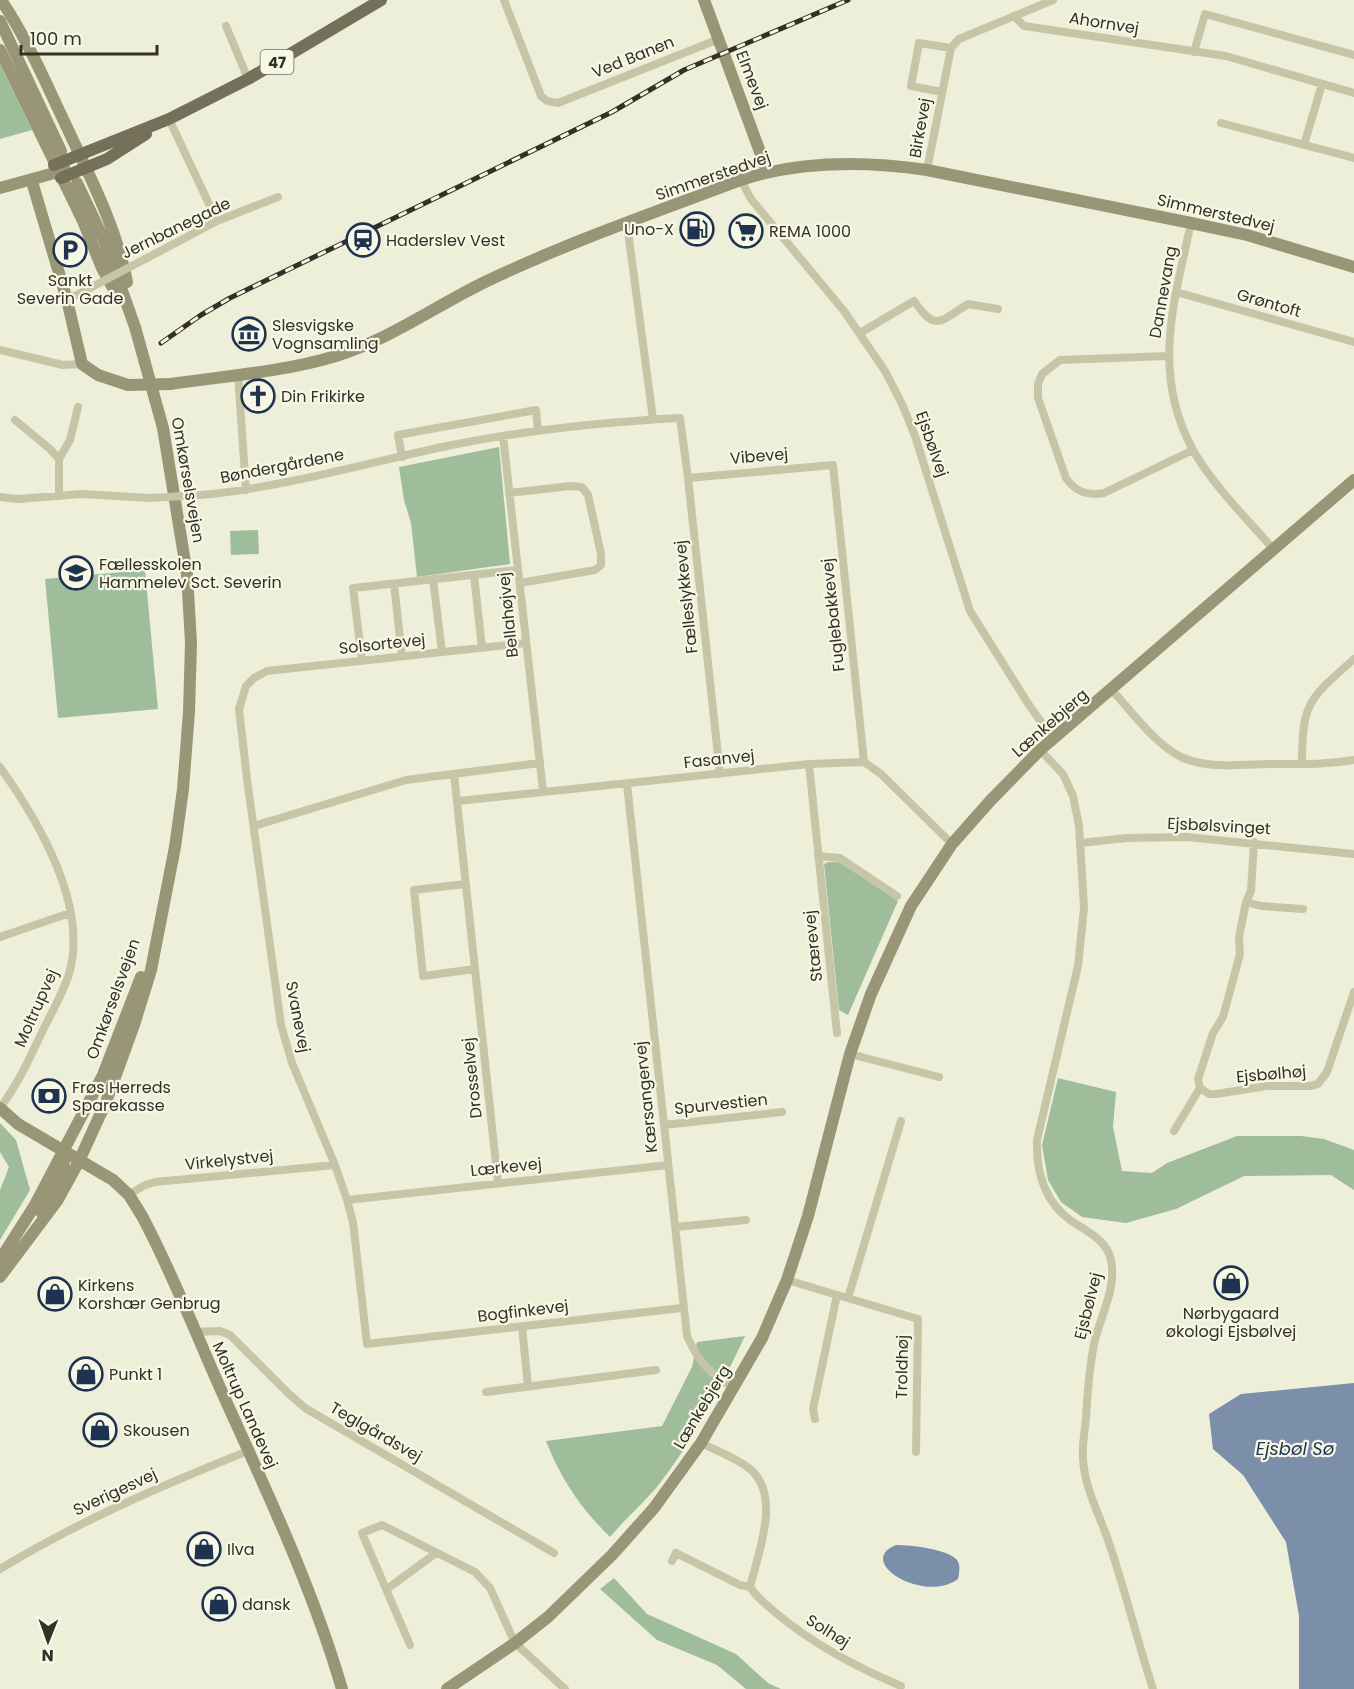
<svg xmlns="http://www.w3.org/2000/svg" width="1354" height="1689" viewBox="0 0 1354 1689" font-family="Poppins,sans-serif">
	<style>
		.green { fill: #9fbd9b }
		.water { fill: #7b8eaa }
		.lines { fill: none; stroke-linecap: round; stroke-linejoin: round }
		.street { stroke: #c6c6a6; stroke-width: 8 }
		.secondary { stroke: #999678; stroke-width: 12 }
		.primary { stroke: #747059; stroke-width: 12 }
		.rail-casing { stroke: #333127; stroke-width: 5 }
		.rail { stroke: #f6f7e5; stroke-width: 3; stroke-dasharray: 9; stroke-linecap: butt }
		.street-bridge { stroke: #c6c6a6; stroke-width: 8 }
		.secondary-bridge { stroke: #999678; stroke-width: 12 }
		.labels { text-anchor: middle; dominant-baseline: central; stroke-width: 4.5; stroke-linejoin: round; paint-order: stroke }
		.shield { fill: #f6f7e5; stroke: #6e6c60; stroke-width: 1.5 }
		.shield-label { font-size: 15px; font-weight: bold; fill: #333127 }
		.street-label { font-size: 16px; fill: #333127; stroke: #f6f7e5 }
		.poi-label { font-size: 16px; fill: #333127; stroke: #f6f7e5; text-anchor: start }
		.water-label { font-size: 18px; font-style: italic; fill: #1f3351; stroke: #f6f7e5 }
	</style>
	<rect width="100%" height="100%" fill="#eeefd9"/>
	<path class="green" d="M0 64 32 130 0 139Z
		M499 447 510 564 417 577 411 523 404 500 399 467Z
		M258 530 259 554 231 555 230 531Z
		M145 570 158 709 58 718 45 579Z
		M828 862H839L898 901 848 1015 839 1010 824 864Z
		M1058 1078 1116 1092 1113 1127 1122 1171 1152 1173 1167 1163 1237 1136H1301L1324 1139 1354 1150V1190L1331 1175 1244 1176 1176 1209 1126 1223 1082 1217 1061 1202 1048 1180 1042 1145Z
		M0 1123 16 1140 30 1190 0 1240V1190L9 1167 0 1152Z
		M745 1336C721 1387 695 1438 660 1483 645 1502 626 1518 610 1537 580 1507 562 1481 546 1441L662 1426 692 1367 697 1342Z
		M614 1578 647 1614 736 1654 768 1683 781 1689H746L717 1665 657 1640 600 1589Z"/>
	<path class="water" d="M1354 1383V1689H1299V1616L1286 1542 1243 1475 1213 1449 1209 1414 1241 1394Z
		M896 1545C910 1545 948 1549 957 1560 961 1565 959 1574 958 1579 925 1604 854 1562 896 1545Z"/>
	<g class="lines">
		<path class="street" d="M504 0 541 96 547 101 558 103 719 39
			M1014 16 1024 26 1226 56 1354 93
			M226 26 248 79
			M1194 52 1205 14 1354 55
			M942 92 911 86 919 43 951 48
			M169 119 217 221
			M1221 123 1354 158
			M1304 145 1322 84
			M927 170 951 48 959 39 1053 0
			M741 180 751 199 844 311 885 371 902 404 915 436 970 611 1029 705 1053 739
			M1191 223C1174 302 1151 373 1193 450 1211 483 1249 521 1274 550
			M627 224 653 419
			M147 258 217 221 278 197
			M1176 292 1354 342
			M67 300 90 288
			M860 333 914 301C936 332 939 322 968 304L998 309
			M0 350 63 365 82 364
			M1168 356 1060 360 1042 374 1038 384V398L1066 478C1076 492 1087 496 1104 493L1193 450
			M238 374 246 490
			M15 420 50 449 59 459
			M503 436 543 791
			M402 457 398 435 536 410 538 431
			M688 478 833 465 864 762
			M509 493 570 486 582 487 588 495 601 554V565L595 570 520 583
			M201 495C287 487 369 462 452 445 527 430 604 422 680 418L688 478 720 774
			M59 496V459L70 440 78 407
			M0 497 18 499 82 494 150 498
			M474 575 482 648
			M433 579 442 652
			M394 584 402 656
			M526 643 267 671 254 678 246 686 239 709 247 779 281 1025 292 1063 335 1165 347 1200 353 1222 367 1344 682 1308
			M362 661 353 588 518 570
			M1112 690C1131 711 1155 744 1181 757 1207 769 1239 765 1267 764 1296 764 1325 765 1354 760
			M1040 750 1063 774 1073 796 1079 826 1084 908 1078 966 1037 1140C1036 1171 1043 1200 1070 1220 1086 1231 1107 1240 1111 1260 1117 1287 1101 1315 1095 1340 1089 1365 1088 1391 1086 1417 1085 1430 1082 1444 1083 1458 1084 1486 1099 1514 1108 1540 1125 1589 1137 1640 1153 1689
			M809 764 837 1033
			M1302 764C1302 702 1309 699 1354 659
			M0 767C38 820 89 906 69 974 63 993 53 1010 44 1028 30 1057 20 1081 0 1108
			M454 774 498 1183
			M627 784 687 1336C699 1363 709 1372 733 1388
			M458 801 809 764 864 762 881 774 952 844
			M254 826 406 780 540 763
			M1254 842 1251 891 1246 902 1239 937 1240 954 1223 1017 1213 1033 1198 1079 1200 1088 1209 1094H1216L1267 1086H1310L1318 1084 1327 1072 1354 992
			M1081 843 1126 838 1187 837 1354 854
			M818 856 840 858 897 896
			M466 884 414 890 423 976 475 969
			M1246 902 1261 906 1303 909
			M0 937 70 913
			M850 1054 939 1077
			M664 1125 782 1112
			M1174 1131 1200 1088
			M129 1195 143 1186 155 1182 335 1165
			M347 1200 668 1165
			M676 1227 746 1220
			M787 1280 918 1319 916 1452
			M848 1298 901 1121
			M522 1326 528 1387
			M194 1332 220 1331 230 1335 288 1393 305 1408 554 1553
			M486 1392 656 1370
			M815 1419 813 1409 837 1295
			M701 1443C717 1451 736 1458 750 1469 782 1496 758 1553 750 1587 757 1598 767 1605 776 1613 814 1645 856 1667 901 1686
			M672 1561 676 1553 740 1585 750 1587
			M0 1569C79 1521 163 1485 248 1451
			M387 1589 436 1553
			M410 1645 362 1533 382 1525 475 1572 490 1588 515 1643 565 1689"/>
		<path class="secondary" d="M1 0C26 37 44 79 63 119 87 171 116 225 127 282
			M704 0 767 171
			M0 21 61 151
			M0 50 83 221 102 268 113 288
			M33 185 67 300 82 364 98 375 128 385
			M0 188 58 172 64 167
			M170 384C225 376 283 372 336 356 389 340 437 305 487 281 569 242 656 212 741 180 801 160 865 161 927 170L1191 223 1247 235 1354 267
			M0 1108 18 1124 113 1180 129 1195 142 1216C172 1272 195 1332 221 1390 265 1488 312 1586 342 1689
			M41 1212C52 1193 66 1176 64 1152
			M0 1260 35 1205 103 1075 141 977
			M0 1277 57 1201 79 1161 106 1102 134 1025 151 970 175 847 183 789 189 712 191 643 187 574 163 428 135 327 104 240 77 183
			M447 1689 515 1643 548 1617 612 1555 654 1508 701 1443 762 1338 787 1280 808 1216 850 1054 871 994 911 906 952 844 991 800 1040 750 1354 480"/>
		<path class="primary" d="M54 165 169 119 248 79 381 0
			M61 178 107 159 146 134"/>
		<defs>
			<path id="rail" d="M161 343 201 315 230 298 612 112 684 70 848 0"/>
		</defs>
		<use href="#rail" class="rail-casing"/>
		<use href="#rail" class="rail"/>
		<path class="street-bridge" d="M90 288 147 258
			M150 498 201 495"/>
		<path class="secondary-bridge" d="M128 385 170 384"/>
	</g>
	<defs>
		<symbol id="fuel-ring" viewBox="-11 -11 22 22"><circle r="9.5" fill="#f6f7e5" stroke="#1f3351" stroke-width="1.5"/><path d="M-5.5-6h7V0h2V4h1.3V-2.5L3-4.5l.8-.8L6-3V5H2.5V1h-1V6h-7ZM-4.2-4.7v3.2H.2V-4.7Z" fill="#1f3351"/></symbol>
		<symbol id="supermarket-ring" viewBox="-11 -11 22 22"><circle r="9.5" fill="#f6f7e5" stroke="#1f3351" stroke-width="1.5"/><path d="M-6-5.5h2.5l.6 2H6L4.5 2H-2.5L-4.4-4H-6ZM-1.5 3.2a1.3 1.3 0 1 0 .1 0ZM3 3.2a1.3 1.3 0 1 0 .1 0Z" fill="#1f3351"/></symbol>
		<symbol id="station-ring" viewBox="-11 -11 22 22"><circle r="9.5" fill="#f6f7e5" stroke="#1f3351" stroke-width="1.5"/><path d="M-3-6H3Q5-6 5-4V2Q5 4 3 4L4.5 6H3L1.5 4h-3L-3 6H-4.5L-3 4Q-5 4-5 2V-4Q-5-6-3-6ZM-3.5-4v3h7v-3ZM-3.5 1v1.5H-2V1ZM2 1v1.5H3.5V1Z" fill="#1f3351"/></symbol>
		<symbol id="parking-ring" viewBox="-11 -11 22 22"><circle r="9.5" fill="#f6f7e5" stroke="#1f3351" stroke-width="1.5"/><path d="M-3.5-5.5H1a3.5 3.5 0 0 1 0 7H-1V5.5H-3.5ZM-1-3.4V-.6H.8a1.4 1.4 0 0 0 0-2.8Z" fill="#1f3351"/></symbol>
		<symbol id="museum-ring" viewBox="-11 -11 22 22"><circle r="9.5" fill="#f6f7e5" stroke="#1f3351" stroke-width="1.5"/><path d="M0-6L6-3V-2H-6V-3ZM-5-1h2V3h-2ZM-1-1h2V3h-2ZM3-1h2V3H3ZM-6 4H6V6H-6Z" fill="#1f3351"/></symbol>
		<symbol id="church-ring" viewBox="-11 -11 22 22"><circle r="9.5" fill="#f6f7e5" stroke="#1f3351" stroke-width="1.5"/><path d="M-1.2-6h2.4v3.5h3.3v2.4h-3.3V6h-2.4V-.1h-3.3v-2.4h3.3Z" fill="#1f3351"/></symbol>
		<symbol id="school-ring" viewBox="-11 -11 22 22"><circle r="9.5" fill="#f6f7e5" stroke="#1f3351" stroke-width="1.5"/><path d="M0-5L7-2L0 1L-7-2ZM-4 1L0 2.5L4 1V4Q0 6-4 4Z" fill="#1f3351"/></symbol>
		<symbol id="bank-ring" viewBox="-11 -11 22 22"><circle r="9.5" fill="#f6f7e5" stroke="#1f3351" stroke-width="1.5"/><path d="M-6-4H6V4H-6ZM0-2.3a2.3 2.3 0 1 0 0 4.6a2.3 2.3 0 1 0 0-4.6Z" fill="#1f3351"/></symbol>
		<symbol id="shop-ring" viewBox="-11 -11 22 22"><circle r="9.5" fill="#f6f7e5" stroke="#1f3351" stroke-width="1.5"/><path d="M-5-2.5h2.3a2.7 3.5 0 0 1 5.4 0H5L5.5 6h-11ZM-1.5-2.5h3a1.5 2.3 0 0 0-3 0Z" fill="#1f3351"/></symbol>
	</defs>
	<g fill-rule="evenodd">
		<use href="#fuel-ring" x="678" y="210" width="38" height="38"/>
		<use href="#supermarket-ring" x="727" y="212" width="38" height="38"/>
		<use href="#station-ring" x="344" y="221" width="38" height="38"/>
		<use href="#parking-ring" x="51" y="231" width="38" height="38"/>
		<use href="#museum-ring" x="230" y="315" width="38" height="38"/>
		<use href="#church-ring" x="239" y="377" width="38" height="38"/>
		<use href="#school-ring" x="57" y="554" width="38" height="38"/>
		<use href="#bank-ring" x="30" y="1077" width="38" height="38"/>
		<use href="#shop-ring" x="1212" y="1264" width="38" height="38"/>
		<use href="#shop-ring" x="36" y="1275" width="38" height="38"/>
		<use href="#shop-ring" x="67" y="1355" width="38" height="38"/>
		<use href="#shop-ring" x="81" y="1411" width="38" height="38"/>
		<use href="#shop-ring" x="185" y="1530" width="38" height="38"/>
		<use href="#shop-ring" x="200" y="1585" width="38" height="38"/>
	</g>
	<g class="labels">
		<rect class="shield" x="260.5" y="50" width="33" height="24" rx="4.5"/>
		<g class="shield-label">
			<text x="277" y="62">47</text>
		</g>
		<g class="street-label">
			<text transform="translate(1104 23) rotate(9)">Ahornvej</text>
			<text transform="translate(633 57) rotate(-22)">Ved Banen</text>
			<text transform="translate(752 80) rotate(69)">Elmevej</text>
			<text transform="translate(920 128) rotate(-80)">Birkevej</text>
			<text transform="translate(713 176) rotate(-19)">Simmerstedvej</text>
			<text transform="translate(1216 213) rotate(13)">Simmerstedvej</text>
			<text transform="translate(176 228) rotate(-26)">Jernbanegade</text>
			<text transform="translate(1163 292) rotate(-80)">Dannevang</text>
			<text transform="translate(1269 303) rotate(16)">Grøntoft</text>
			<text transform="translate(932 444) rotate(71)">Ejsbølvej</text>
			<text transform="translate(759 456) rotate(-5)">Vibevej</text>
			<text transform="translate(282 466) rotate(-11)">Bøndergårdene</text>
			<text transform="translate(188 480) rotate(80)">Omkørselsvejen</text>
			<text transform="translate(686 597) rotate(-96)">Fælleslykkevej</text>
			<text transform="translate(508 615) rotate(-96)">Bellahøjvej</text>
			<text transform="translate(833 615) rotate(-96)">Fuglebakkevej</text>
			<text transform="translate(382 644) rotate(-6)">Solsortevej</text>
			<text transform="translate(1050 723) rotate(-41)">Lænkebjerg</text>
			<text transform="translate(719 759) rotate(-6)">Fasanvej</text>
			<text transform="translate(1219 826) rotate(3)">Ejsbølsvinget</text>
			<text transform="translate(813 946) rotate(-96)">Stærevej</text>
			<text transform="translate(113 999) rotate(-70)">Omkørselsvejen</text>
			<text transform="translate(36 1008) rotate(-66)">Moltrupvej</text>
			<text transform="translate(298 1017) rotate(79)">Svanevej</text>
			<text transform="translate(1271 1074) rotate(-5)">Ejsbølhøj</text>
			<text transform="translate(472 1078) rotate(-96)">Drosselvej</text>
			<text transform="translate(646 1097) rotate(-96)">Kærsangervej</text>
			<text transform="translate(721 1104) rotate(-6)">Spurvestien</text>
			<text transform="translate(229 1160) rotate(-6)">Virkelystvej</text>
			<text transform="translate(506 1167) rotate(-6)">Lærkevej</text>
			<text transform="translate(1088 1306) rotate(-76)">Ejsbølvej</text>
			<text transform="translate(523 1311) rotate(-7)">Bogfinkevej</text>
			<text transform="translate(902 1367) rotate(-89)">Troldhøj</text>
			<text transform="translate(245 1405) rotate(66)">Moltrup Landevej</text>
			<text transform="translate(702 1407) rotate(-59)">Lænkebjerg</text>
			<text transform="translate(376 1432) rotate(30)">Teglgårdsvej</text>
			<text transform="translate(115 1492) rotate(-25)">Sverigesvej</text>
			<text transform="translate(828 1631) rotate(32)">Solhøj</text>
		</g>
		<g class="poi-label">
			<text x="674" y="229" text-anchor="end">Uno-X</text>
			<text x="769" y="231">REMA 1000</text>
			<text x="386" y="240">Haderslev Vest</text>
			<text x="70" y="280" text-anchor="middle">Sankt<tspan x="70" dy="18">Severin Gade</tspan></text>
			<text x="272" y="325">Slesvigske<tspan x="272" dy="18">Vognsamling</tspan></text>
			<text x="281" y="396">Din Frikirke</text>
			<text x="99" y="564">Fællesskolen<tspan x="99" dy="18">Hammelev Sct. Severin</tspan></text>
			<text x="72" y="1087">Frøs Herreds<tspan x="72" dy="18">Sparekasse</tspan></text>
			<text x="78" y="1285">Kirkens<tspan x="78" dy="18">Korshær Genbrug</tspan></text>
			<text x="1231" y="1313" text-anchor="middle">Nørbygaard<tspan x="1231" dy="18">økologi Ejsbølvej</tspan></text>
			<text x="109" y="1374">Punkt 1</text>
			<text x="123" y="1430">Skousen</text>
			<text x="227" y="1549">Ilva</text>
			<text x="242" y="1604">dansk</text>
		</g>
		<g class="water-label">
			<text x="1295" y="1448">Ejsbøl Sø</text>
		</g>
	</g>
	<g transform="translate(48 1641) rotate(181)" stroke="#f6f7e5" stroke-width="4.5" paint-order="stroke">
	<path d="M0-4.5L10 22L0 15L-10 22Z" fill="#333127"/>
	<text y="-9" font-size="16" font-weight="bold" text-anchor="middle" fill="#333127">N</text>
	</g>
	<path d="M21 45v9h136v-9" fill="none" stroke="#333127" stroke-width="3"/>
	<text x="30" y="45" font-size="18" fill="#333127" stroke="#f6f7e5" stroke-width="4.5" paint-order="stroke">100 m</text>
</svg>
